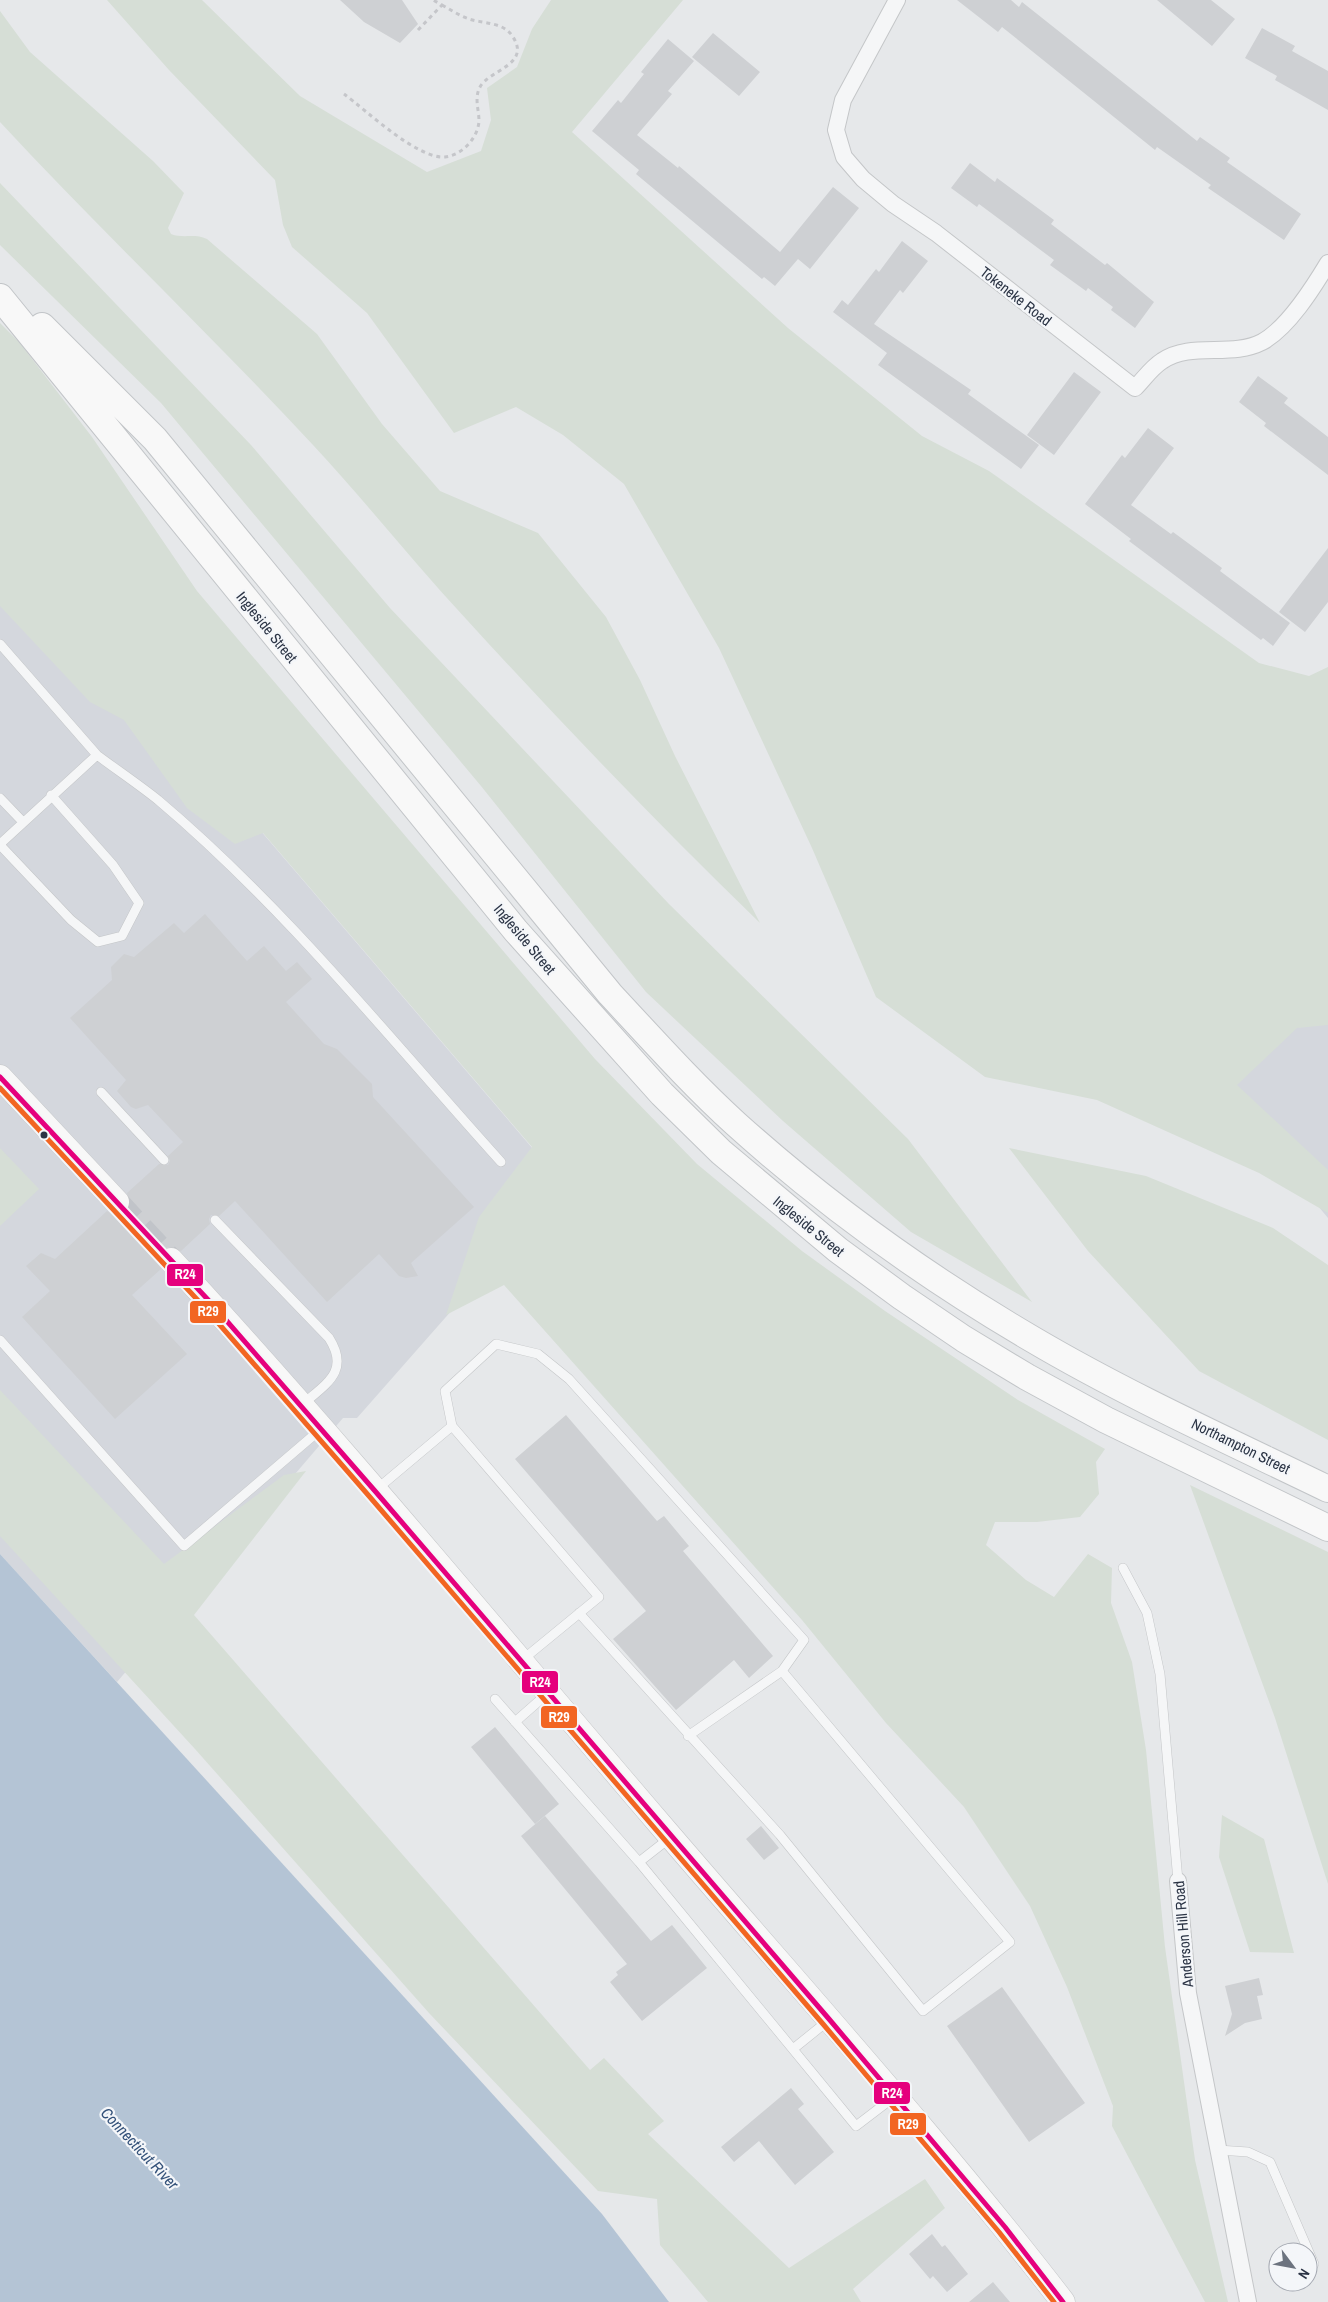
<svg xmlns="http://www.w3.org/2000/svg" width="1328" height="2302" viewBox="0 0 1328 2302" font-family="'Archivo Narrow',sans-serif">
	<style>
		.built { fill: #d4d7dd }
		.green { fill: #d6ded6 }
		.water { fill: #b4c4d5 }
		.building { fill: #ced0d3 }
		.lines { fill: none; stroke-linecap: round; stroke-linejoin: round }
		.secondary-tunnel { stroke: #c1c4c9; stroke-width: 24; stroke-dasharray: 24 12; stroke-linecap: butt }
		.service-casing { stroke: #c4c6c8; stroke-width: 10 }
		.minor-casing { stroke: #c4c6c8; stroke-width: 18 }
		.secondary-casing { stroke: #c4c6c8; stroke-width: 25 }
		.primary-casing { stroke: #c2c5c8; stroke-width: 28 }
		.path { stroke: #c5c6ca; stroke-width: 3; stroke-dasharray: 4 4; stroke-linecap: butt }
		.service { stroke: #f5f6f7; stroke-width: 9 }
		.minor { stroke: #f5f6f7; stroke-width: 16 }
		.secondary { stroke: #f8f8f8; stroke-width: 24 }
		.primary { stroke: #f8f8f8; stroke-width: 26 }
		.bus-1-casing { stroke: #f4f6f9; stroke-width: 9 }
		.bus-2-casing { stroke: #f4f6f9; stroke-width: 9 }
		.bus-1 { stroke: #e5007d; stroke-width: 5 }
		.bus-2 { stroke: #f26522; stroke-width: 5 }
		.bus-dot { fill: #2b3445; stroke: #f4f6f9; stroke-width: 2 }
		.labels { text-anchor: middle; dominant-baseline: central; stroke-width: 4.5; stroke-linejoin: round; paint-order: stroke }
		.street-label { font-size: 15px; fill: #2b3445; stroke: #f4f6f9 }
		.water-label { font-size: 16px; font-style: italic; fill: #34527a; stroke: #f4f6f9 }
		.line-badge { stroke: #f4f6f9; stroke-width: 2 }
		.badge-label { font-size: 14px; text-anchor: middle; font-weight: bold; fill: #fff }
	</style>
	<rect width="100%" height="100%" fill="#e6e8ea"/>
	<path class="built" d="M0 333 254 823 563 1184 357 1418H343L117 1682 0 1554Z
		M1328 978V1218L1220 1088Z"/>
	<path class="green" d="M107 0H202L300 96 427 172 481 151 491 120 487 88 517 67 532 29 551 0H683L572 132 788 328 922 436 989 471 1259 663 1309 676 1328 667V1025L1297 1028 1237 1085 1328 1170V1213L1259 1173 1097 1100 985 1077 876 997 812 848 719 648 624 484 563 435 516 407 454 433 367 313 292 247 283 225 275 180 169 70Z
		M0 11 30 52 153 161 184 193 168 228 171 234C184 239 194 233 207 239L317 334 382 424 440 491 538 533 606 617 640 680 675 756 760 923C659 825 562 724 467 620 414 563 366 502 313 445 211 335 102 232 0 122Z
		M0 183 251 445 390 608 669 904 908 1139 1032 1302 911 1232 783 1121 646 992 481 786 161 403 0 245Z
		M0 323 19 342 92 437 197 591 595 1059 697 1164 802 1251 885 1311 1018 1400 1105 1449 1096 1462 1099 1494 1080 1517 1037 1522H995L986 1545 1026 1580 1054 1597 1088 1554 1112 1568 1111 1603 1132 1662 1146 1750 1165 1947 1195 2160 1228 2302H1205L1112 2126 1113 2106 1067 1987 1030 1906 964 1807 886 1723 802 1620 504 1285 446 1315 479 1217 532 1147 263 833 235 844 187 808 124 720 90 702 0 606Z
		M0 1148 39 1189 0 1226Z
		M1009 1148 1146 1176 1273 1228 1328 1265V1440L1199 1371 1088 1251Z
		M0 1390 164 1564 284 1475 306 1471 194 1615 590 2070 604 2058 664 2121 648 2134 789 2268 925 2179 945 2208 853 2289 861 2302H708L660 2245 657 2199 598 2191 429 2013 195 1749 0 1536Z
		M1190 1485 1328 1552V1884L1275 1718Z
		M1222 1815 1264 1839 1294 1953 1250 1952 1219 1857Z"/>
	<path class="water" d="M0 1554 602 2214 669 2302H0Z"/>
	<path class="building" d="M340 0H402L418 24 400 43 364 22Z
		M957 0H1011L1019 7 1022 2 1197 141 1200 137 1230 158 1227 162 1301 214 1284 240 1208 188 1211 185 1157 147 1155 150 1002 27 998 32Z
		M1157 0H1211L1235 19 1212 46Z
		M1262 28 1295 46 1292 51 1328 71V110L1275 80 1277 76 1245 58Z
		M713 33 760 72 739 96 692 57Z
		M668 39 694 61 668 91 672 94 637 135 678 168 679 166 780 252 833 187 859 208 810 269 798 259 775 286 764 277 762 279 636 174 639 170 592 131 618 100 621 103 644 74 641 72Z
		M970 163 995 182 997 178 1054 220 1051 224 1105 265 1107 263 1154 302 1135 328 1111 310 1113 307 1088 288 1086 291 1050 265 1054 260 979 204 977 207 951 188Z
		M902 241 928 261 903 293 900 290 874 324 971 390 968 394 1039 445 1021 469 878 365 887 353 833 312 842 300 848 305 876 269 879 272Z
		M1074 372 1101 392 1054 455 1027 435Z
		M1258 376 1288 398 1284 403 1328 437V475L1264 426 1266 423 1239 402Z
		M1148 428 1174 448 1131 505 1171 534 1173 532 1222 568 1220 571 1290 623 1273 646 1263 638 1261 640 1129 541 1131 539 1085 504 1122 455 1125 458Z
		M1328 548V602L1305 632 1279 612Z
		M205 914 247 961 264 946 286 971 297 962 312 979 286 1002 324 1044 337 1049 372 1084 373 1097 474 1207 411 1263 418 1276 406 1278 399 1276 379 1254 327 1302 235 1201 219 1216 211 1215 209 1219 210 1224 181 1251 169 1247 161 1250 158 1262 161 1269 132 1295 187 1354 115 1419 22 1317 50 1291 26 1266 41 1253 55 1259 107 1211 113 1215 126 1212 130 1206 127 1193 159 1164 168 1165 170 1161 168 1156 183 1142 148 1105 136 1109 131 1107 117 1091 126 1080 70 1018 112 980 111 967 124 954 134 957 174 923 184 933Z
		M566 1415 657 1521 664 1516 689 1546 683 1551 773 1656 749 1678 734 1660 676 1710 613 1639 646 1611 515 1459Z
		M495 1727 559 1804 535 1824 471 1747Z
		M545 1816 651 1941 672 1925 707 1968 642 2021 610 1982 618 1975 616 1972 627 1964 521 1836Z
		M761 1826 779 1848 764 1860 746 1839Z
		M1259 1978 1263 1995 1257 1996 1262 2019 1245 2023 1225 2036 1232 2014 1225 1986Z
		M1002 1987 1085 2103 1029 2142 947 2026Z
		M791 2088 804 2104 798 2109 834 2152 795 2185 759 2141 734 2162 721 2147Z
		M932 2234 942 2247 945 2245 968 2274 947 2292 933 2276 930 2279 909 2254Z
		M993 2282 1010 2302H969Z"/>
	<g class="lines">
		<path class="secondary-tunnel" d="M117 1202 171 1260"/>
		<defs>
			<path id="service" d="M0 644 97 755
				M0 798 23 822
				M0 844 97 755C117 770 138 784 158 800 285 907 390 1039 501 1162
				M0 845 71 920 98 942 122 936 139 903 113 865 51 795
				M101 1092 164 1160
				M215 1220 329 1338C350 1371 327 1383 303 1404
				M0 1340 184 1546 321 1429
				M452 1426 445 1391 496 1344 538 1354 569 1379 804 1640 782 1671
				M377 1489 452 1426 599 1597 521 1661
				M1123 1568 1147 1613 1160 1674 1178 1881
				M579 1613 780 1835 923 2011 1010 1942 782 1671 688 1736
				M495 1699 639 1862
				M515 1722 548 1693
				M671 1837 639 1862 856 2126 894 2097
				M793 2049 829 2020
				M1218 2150 1248 2152 1270 2162 1314 2264"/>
			<path id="minor" d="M897 0 843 100 836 130 844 157 863 179 893 204 936 233 1135 388C1144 379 1151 368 1162 361 1191 341 1231 358 1262 342 1288 328 1313 288 1328 263
				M1178 1881 1188 1993 1248 2302"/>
			<path id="secondary" d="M0 1077 117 1202
				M171 1260C339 1442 497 1634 658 1822 794 1981 935 2136 1063 2302"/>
			<path id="primary" d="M0 297 516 931 662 1094 721 1152 838 1250 902 1297 964 1339 1027 1377 1106 1420 1328 1528
				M42 326 155 439 610 994C651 1038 691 1083 736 1124 826 1205 928 1278 1032 1339 1127 1395 1229 1441 1328 1489"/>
		</defs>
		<use href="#service" class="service-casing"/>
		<use href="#minor" class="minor-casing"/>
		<use href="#secondary" class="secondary-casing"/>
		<use href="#primary" class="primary-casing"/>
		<path class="path" d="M418 30 442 5 433 0
			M344 94C367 111 417 159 445 157 462 155 478 138 479 121 479 110 474 98 480 87 489 70 531 65 513 37 504 22 485 24 469 19 460 16 451 10 442 5"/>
		<use href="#service" class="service"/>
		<use href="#minor" class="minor"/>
		<use href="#secondary" class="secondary"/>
		<use href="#primary" class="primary"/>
		<defs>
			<path id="bus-1" d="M0 1077 212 1304 375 1491 829 2019 1005 2227 1063 2302"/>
			<path id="bus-2" d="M0 1088 206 1309 369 1496 823 2024 999 2232 1054 2302"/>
		</defs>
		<use href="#bus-1" class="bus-1-casing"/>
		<use href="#bus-2" class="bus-2-casing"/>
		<use href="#bus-1" class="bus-1"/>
		<use href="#bus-2" class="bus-2"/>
	</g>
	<circle class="bus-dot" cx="44" cy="1135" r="4.5"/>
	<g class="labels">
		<g class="street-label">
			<text transform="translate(1016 296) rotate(38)">Tokeneke Road</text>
			<text transform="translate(267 627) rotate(51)">Ingleside Street</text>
			<text transform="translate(525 939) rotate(50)">Ingleside Street</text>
			<text transform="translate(809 1226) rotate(39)">Ingleside Street</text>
			<text transform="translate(1241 1446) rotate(26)">Northampton Street</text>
			<text transform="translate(1183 1934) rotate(-95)">Anderson Hill Road</text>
		</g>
		<g class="water-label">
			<text transform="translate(140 2148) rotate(47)">Connecticut River</text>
		</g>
	</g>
	<g class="line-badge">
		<rect x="166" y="1263" width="38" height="24" rx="5" fill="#e5007d"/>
		<rect x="189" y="1300" width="38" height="24" rx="5" fill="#f26522"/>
		<rect x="521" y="1670" width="38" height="24" rx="5" fill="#e5007d"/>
		<rect x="540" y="1705" width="38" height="24" rx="5" fill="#f26522"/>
		<rect x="873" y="2081" width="38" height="24" rx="5" fill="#e5007d"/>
		<rect x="889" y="2112" width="38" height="24" rx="5" fill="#f26522"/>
	</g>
	<g class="badge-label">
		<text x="185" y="1279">R24</text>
		<text x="208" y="1316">R29</text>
		<text x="540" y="1687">R24</text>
		<text x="559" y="1722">R29</text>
		<text x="892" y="2098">R24</text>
		<text x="908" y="2129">R29</text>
	</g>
	<g transform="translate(1293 2267) rotate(122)"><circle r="24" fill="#f4f6f9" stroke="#a4a8b1"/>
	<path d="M0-4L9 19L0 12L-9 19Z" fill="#6c737f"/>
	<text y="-8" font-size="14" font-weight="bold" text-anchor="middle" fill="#2b3445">N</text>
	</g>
</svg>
